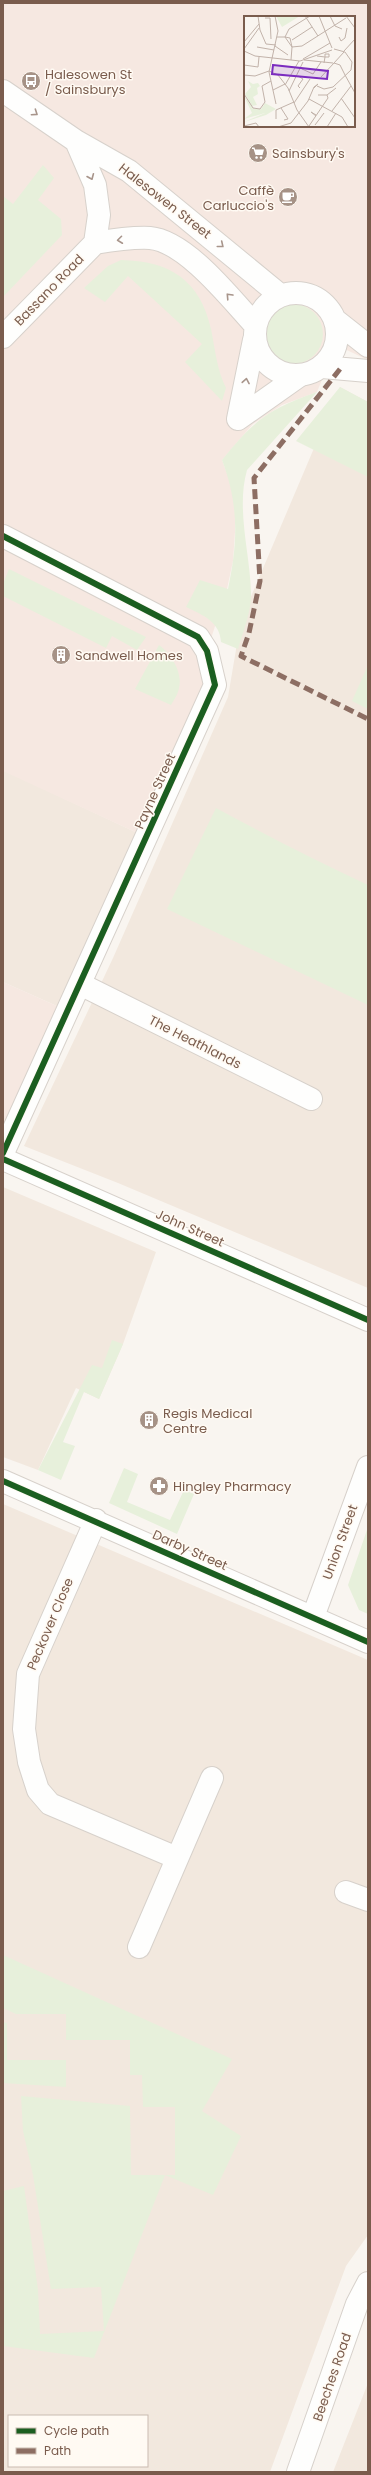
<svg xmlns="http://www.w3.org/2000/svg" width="371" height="2475" viewBox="0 0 371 2475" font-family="Poppins,sans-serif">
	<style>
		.residential { fill: #f2e8de; fill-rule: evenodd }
		.commercial { fill: #f6e8e1; fill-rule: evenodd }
		.green { fill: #e7f0db }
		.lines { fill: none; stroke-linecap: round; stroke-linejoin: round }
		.minor-casing { stroke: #d7d1cb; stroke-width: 24 }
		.tertiary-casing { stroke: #d7d1cb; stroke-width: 24 }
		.minor { stroke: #fefefd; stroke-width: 22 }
		.tertiary { stroke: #fefefd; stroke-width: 22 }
		.quiet { stroke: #8d6e63; stroke-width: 5; stroke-dasharray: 10 5; stroke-linecap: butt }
		.cycleway-casing { stroke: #fffaf3; stroke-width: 8 }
		.cycleway { stroke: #1b5e20; stroke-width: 6 }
		.oneway { stroke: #a8958b }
		.labels { text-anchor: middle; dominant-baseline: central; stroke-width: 3; stroke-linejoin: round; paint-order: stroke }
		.poi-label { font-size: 13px; fill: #7a5c4d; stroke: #fffaf3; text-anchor: start }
		.street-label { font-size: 13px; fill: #7a5c4d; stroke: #fffaf3 }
		.inset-road { fill: none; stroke: #c2b3aa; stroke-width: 1 }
		.view { fill: #7b2cbf; fill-opacity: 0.15; stroke: #7b2cbf; stroke-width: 2 }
		.inset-edge { fill: none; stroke: #7a5c4d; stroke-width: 2 }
	</style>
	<rect width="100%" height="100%" fill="#f9f5f0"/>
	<path class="residential" d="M340 387 368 402V1288L118 1183 24 1146 113 958 228 697 241 620Z
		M3 770 146 837 68 1011 3 982Z
		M3 1187 156 1252 123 1344 99 1399 76 1388 38 1470 3 1457Z
		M3 1504 368 1660V2235L346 2266 270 2472H3ZM9 2416H147V2466H9Z
		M368 2383V2472H333Z"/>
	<path class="commercial" d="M3 3H368V360L336 345 317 392 282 405 253 424 222 460 231 484 235 505V532L233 561 227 589 207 651 215 685 146 837 3 771ZM245 17H354V126H245Z
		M3 982 68 1011 3 1153Z"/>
	<path class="green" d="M43 165 54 178 38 200 61 219 62 235 3 297V196L13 204Z
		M121 260C170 261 200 280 211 329 215 349 217 370 226 388L222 401 185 362 202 344 128 276 105 302 84 288 108 266Z
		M263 334a30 30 0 1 1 60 0a30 30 0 1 1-60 0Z
		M340 387 368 402V477L296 441Z
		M317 392 247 470C236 509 250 553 251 592 252 610 243 632 238 649L221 642C220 622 203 615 186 607L200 580 228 589C238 542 239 505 222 460 254 420 269 409 317 392Z
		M9 569 146 637 137 650 112 636 106 648 3 596V584Z
		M159 645C171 654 183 672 179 688 178 694 174 700 171 705L135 689Z
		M368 665V709L352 701Z
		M216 808C266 835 316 861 368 885V1005L167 909Z
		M112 1340 123 1344 99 1399 84 1392 63 1442 75 1446 61 1480 38 1470 92 1365 102 1368Z
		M124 1468 138 1474 127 1502 170 1520 184 1490 194 1494 177 1534 109 1503Z
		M368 1527V1614L359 1610 348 1585Z
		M3 1955 232 2059 202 2111 241 2136 213 2195 165 2175 94 2358 3 2346V2191L24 2186 38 2290 40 2334 104 2331 101 2287 51 2289 33 2175 23 2131 21 2096 130 2106 131 2175H175V2107H143L142 2075H130V2040H66V2014H16L3 2008Z
		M3 2022 7 2023V2060H66V2087L3 2083Z"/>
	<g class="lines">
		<defs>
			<path id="minor" d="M238 419 254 340
				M238 419 299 376
				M3 536 198 637 207 651 215 685 3 1153
				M80 984 311 1099
				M3 1159 368 1320
				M3 1481 368 1642
				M96 1520 28 1674 24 1729 29 1762 38 1790 50 1804 177 1858
				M313 1617 368 1467
				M346 1892 368 1900
				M139 1947 212 1778"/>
			<path id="tertiary" d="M3 91 76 141 129 171 280 295
				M95 243C113 240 132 237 150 238 186 241 231 299 255 325
				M255 334a41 41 0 1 1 82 0a41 41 0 1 1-82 0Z
				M335 320 368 346
				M3 337 95 243 99 215 95 185 76 141
				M322 367 368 371
				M298 2472 357 2304 368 2283"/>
		</defs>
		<use href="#minor" class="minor-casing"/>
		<use href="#tertiary" class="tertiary-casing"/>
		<use href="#minor" class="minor"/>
		<use href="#tertiary" class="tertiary"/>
		<path class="quiet" d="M340 369 254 478 260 581 249 633 241 656 368 719"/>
		<defs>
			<path id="cycleway" d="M3 536 198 637 207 651 215 685 3 1153
				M3 1159 368 1320
				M3 1481 368 1642"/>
		</defs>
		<use href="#cycleway" class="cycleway-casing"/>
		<use href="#cycleway" class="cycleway"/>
	</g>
	<defs><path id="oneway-chevron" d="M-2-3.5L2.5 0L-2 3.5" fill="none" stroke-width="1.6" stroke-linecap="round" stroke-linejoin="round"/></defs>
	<g class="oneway">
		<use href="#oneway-chevron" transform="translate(35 113) rotate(34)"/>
		<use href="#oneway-chevron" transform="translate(91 177) rotate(67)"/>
		<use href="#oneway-chevron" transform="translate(120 240) rotate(173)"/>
		<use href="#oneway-chevron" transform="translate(221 245) rotate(39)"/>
		<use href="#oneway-chevron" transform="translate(229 296) rotate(-133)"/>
		<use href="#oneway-chevron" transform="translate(246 381) rotate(-80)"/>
	</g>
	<defs>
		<symbol id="bus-disc" viewBox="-11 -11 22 22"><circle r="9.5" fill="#a69286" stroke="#fffaf3"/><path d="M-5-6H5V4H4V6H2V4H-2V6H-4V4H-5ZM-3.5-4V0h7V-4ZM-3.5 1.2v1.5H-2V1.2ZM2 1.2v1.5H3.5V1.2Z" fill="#fff"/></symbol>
		<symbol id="supermarket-disc" viewBox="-11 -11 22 22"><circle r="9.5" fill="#a69286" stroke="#fffaf3"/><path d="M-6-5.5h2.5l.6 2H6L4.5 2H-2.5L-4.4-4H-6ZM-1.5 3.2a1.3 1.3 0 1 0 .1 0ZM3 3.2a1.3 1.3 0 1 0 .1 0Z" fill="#fff"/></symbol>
		<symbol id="cafe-disc" viewBox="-11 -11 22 22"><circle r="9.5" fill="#a69286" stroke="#fffaf3"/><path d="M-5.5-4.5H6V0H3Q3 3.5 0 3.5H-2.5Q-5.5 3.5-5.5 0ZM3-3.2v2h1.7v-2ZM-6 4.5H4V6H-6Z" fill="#fff"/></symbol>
		<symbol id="building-disc" viewBox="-11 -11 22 22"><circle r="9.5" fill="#a69286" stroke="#fffaf3"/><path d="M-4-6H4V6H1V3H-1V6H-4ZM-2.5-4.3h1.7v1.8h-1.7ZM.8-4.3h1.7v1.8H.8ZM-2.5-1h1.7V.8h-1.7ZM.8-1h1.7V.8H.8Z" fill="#fff"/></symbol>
		<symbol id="pharmacy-disc" viewBox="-11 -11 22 22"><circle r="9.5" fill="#a69286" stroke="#fffaf3"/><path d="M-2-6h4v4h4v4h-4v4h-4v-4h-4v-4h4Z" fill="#fff"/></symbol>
	</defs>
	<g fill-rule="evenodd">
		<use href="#bus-disc" x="20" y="70" width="22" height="22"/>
		<use href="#supermarket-disc" x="247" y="142" width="22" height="22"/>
		<use href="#cafe-disc" x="277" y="186" width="22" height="22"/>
		<use href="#building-disc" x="50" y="644" width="22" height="22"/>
		<use href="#building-disc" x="138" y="1409" width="22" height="22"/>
		<use href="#pharmacy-disc" x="148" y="1475" width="22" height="22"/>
	</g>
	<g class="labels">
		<g class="poi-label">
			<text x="45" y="74">Halesowen St<tspan x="45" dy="15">/ Sainsburys</tspan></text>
			<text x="272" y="153">Sainsbury's</text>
			<text x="274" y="190" text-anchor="end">Caffè<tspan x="274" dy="15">Carluccio's</tspan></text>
			<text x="75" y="655">Sandwell Homes</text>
			<text x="163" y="1413">Regis Medical<tspan x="163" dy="15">Centre</tspan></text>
			<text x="173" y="1486">Hingley Pharmacy</text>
		</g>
		<g class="street-label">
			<text transform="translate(165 201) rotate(38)">Halesowen Street</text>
			<text transform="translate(49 290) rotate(-46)">Bassano Road</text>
			<text transform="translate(155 791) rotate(-66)">Payne Street</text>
			<text transform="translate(195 1042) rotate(27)">The Heathlands</text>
			<text transform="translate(190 1228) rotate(24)">John Street</text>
			<text transform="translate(340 1542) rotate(-70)">Union Street</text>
			<text transform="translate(190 1550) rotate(24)">Darby Street</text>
			<text transform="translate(50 1624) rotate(-67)">Peckover Close</text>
			<text transform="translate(332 2377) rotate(-71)">Beeches Road</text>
		</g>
	</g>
	<g transform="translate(244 16)">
		<rect width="111" height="111" fill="#f9f5f0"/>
		<path d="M32 0H56L38 11ZM4 65 9 68 14 67 16 70 13 72 14 78 9 81 13 89 8 90 1 78 7 71ZM0 80 10 93H17L21 87 32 93 22 99 0 106 21 97 0 103 8 97Z" fill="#e7f0db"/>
		<path class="inset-road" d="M14 0 16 14 22 28 32 29M31 0 34 15 25 56 32 88M61 0 74 20M75 0 88 32M86 0 91 10 98 13M102 0 111 12M21 2H26L27 23M33 21H41L45 13 66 0M41 21 46 22 48 31M41 21 48 31M95 21 97 25 101 22 103 12M48 24 68 11M0 26 15 8M31 30 44 39M13 31 30 34M0 33 15 12M0 35 11 40 56 45 88 34M100 35 111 23M73 40 81 41H85V38H81V41L80 47M59 43 86 27M47 44 48 31 58 30 102 2M60 44 89 47M90 47 96 49 101 59M90 47 100 36M0 49 14 51 15 41M58 53 69 58 77 46M25 55 34 59 44 72 53 94 65 111M0 59 11 60 25 55M101 59 111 77M54 60 59 63 54 70 56 72M77 61 90 47M41 69 55 45M73 70 80 73 89 71 107 54 108 46 101 36 90 33M29 74 41 68M45 75 59 46M0 78 9 92 16 93 21 86 18 70 27 65M74 79H83L92 72M97 82 111 102M65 83 98 101 104 111M50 87 66 63M37 92 44 103 40 104M88 95 107 70M72 100 67 96 72 99M32 103V94L50 86M71 109 80 97M0 110 12 107 15 111M65 110 84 82 83 79M34 111 47 107 64 85 70 71 74 68 70 72M83 111 92 97"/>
		<path class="view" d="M29 49 84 55 83 63 28 58Z"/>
		<rect width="111" height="111" class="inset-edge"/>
	</g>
	<rect width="371" height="2475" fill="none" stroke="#7a5c4d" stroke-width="8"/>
	<rect x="8" y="2415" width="140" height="52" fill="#fffaf3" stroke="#cabbb1"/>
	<rect x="16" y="2428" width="20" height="6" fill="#1b5e20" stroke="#cabbb1"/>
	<text x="44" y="2435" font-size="12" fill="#7a5c4d">Cycle path</text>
	<rect x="16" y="2448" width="20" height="6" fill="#8d6e63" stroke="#cabbb1"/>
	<text x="44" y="2455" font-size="12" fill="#7a5c4d">Path</text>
</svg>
